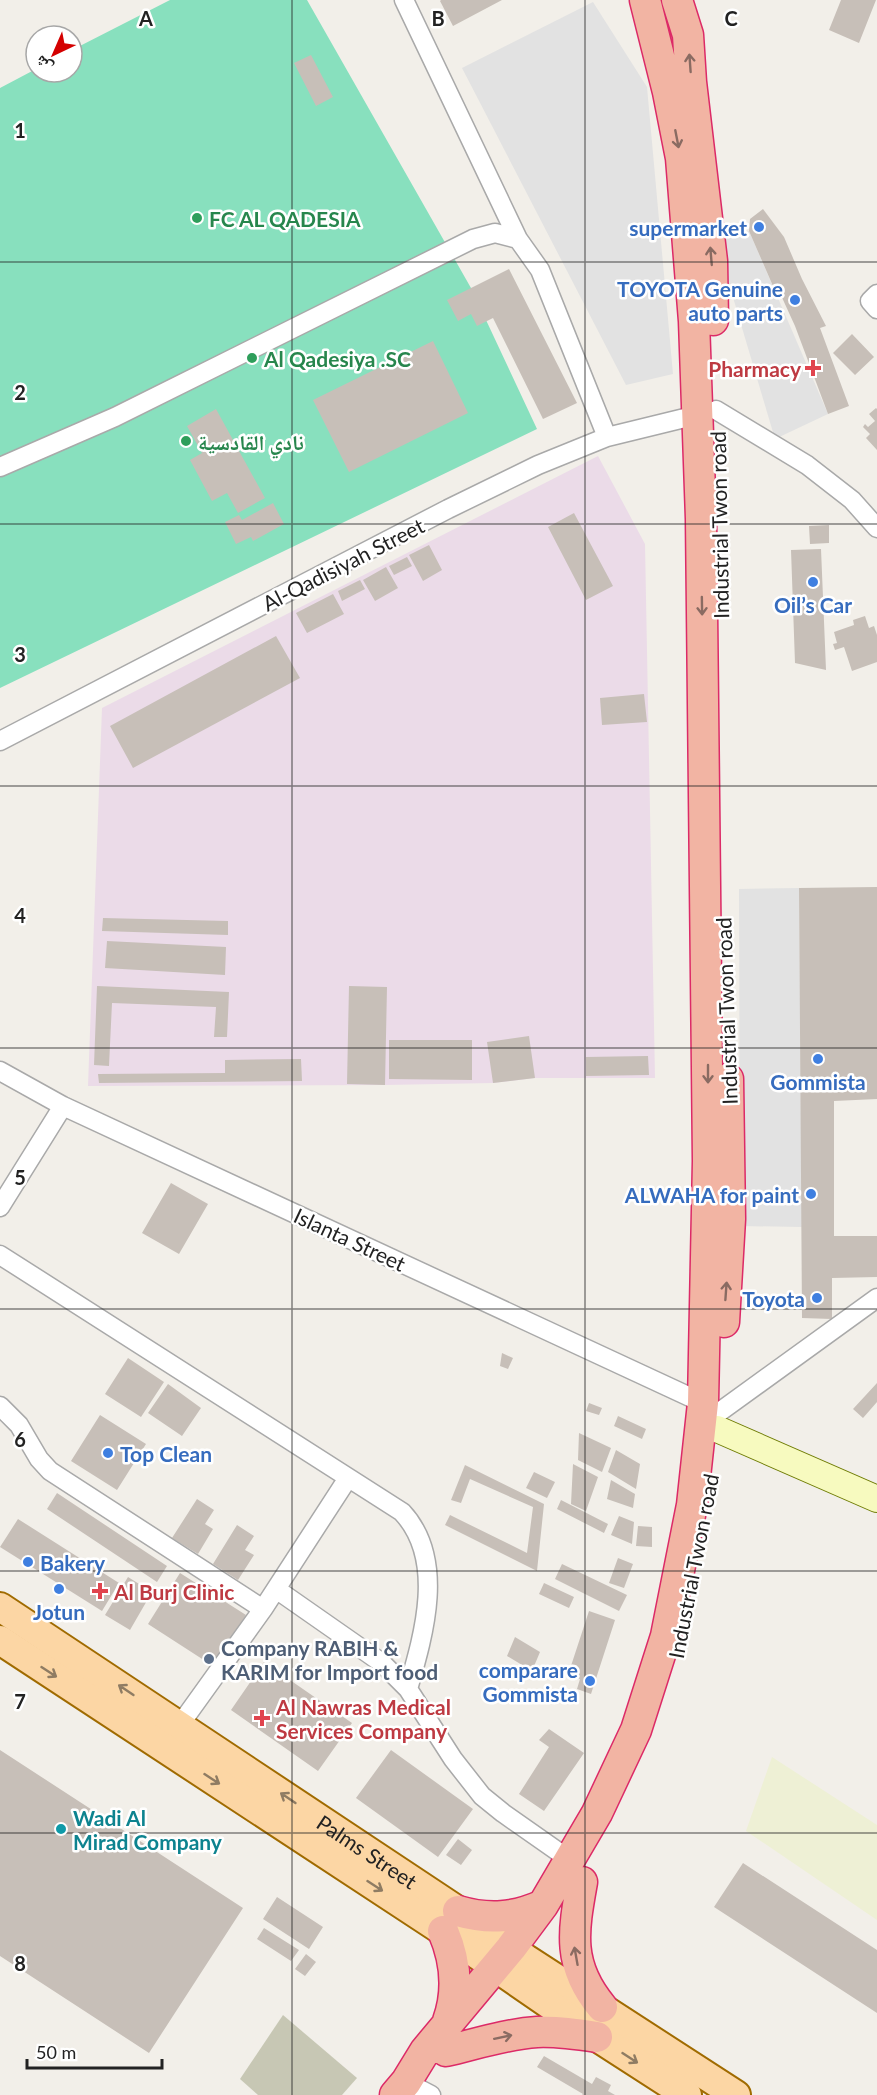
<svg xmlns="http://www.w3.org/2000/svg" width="877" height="2095" viewBox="0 0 877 2095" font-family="Lato,'Noto Naskh Arabic',sans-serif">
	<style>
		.industrial { fill: #ebdbe8 }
		.construction { fill: #c7c7b4 }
		.farmland { fill: #eef0d5 }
		.pitch { fill: #88e0be }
		.parking { fill: #e2e2e2 }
		.building { fill: #c7bfb8 }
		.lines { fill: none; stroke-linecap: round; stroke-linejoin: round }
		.minor-casing { stroke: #a9a9a9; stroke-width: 21 }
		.secondary-casing { stroke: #707d05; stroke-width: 28 }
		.primary-casing { stroke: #a06b00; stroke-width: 32 }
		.trunk-casing { stroke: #dc2a67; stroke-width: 33 }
		.minor { stroke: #fff; stroke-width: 18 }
		.secondary { stroke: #f7fabf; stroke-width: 26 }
		.primary { stroke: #fcd6a4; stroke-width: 28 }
		.trunk { stroke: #f2b4a3; stroke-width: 30 }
		.oneway { stroke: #8a6b62 }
		.oneway2 { stroke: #8f7c63 }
		.grid { fill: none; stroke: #222; stroke-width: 1.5; stroke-opacity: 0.55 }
		.leisure-dot { fill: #2e9e5b; stroke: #fff; stroke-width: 2 }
		.shop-dot { fill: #3f7fe0; stroke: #fff; stroke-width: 2 }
		.health-dot { fill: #e0444e; stroke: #fff; stroke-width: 2 }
		.service-dot { fill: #5c6f8a; stroke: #fff; stroke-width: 2 }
		.culture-dot { fill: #0f9aa8; stroke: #fff; stroke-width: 2 }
		.labels { text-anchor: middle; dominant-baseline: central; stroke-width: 5; stroke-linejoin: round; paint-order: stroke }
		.leisure-label { font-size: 21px; font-weight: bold; fill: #27864d; stroke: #fff; text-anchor: start }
		.shop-label { font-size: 21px; font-weight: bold; fill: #366cbe; stroke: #fff; text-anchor: end }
		.health-label { font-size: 21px; font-weight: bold; fill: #be3a42; stroke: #fff; text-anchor: start }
		.street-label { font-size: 21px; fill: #222; stroke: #fff }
		.service-label { font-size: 21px; font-weight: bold; fill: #4e5e75; stroke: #fff; text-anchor: start }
		.culture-label { font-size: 21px; font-weight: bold; fill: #0d838f; stroke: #fff; text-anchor: start }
		.grid-label { font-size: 20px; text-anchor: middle; font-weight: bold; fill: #222; stroke: #fff; stroke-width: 5; stroke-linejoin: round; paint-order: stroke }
	</style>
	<rect width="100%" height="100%" fill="#f2efe9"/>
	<path class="industrial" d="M598 456 645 544 655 1078H535L493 1083 385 1085 88 1086 102 708Z"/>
	<path class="construction" d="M283 2015 357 2078 342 2095H258L240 2079Z"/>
	<path class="farmland" d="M772 1757 877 1825V1920L746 1831Z"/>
	<path class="pitch" d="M170 0H307L471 288 537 429 0 688V88L36 69V72H72V50Z"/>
	<path class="parking" d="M593 2 647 87 673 374 626 385 462 68Z
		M725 226 749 231 828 414 775 439 724 267Z
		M799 888 802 1227 740 1226 739 889Z"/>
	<path class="building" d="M441 0H502L453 26 440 1Z
		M841 0H876L859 43 829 30Z
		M311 55 333 97 316 106 294 63Z
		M763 209 784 237 802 279 826 326 820 328 849 406 828 414 795 326 779 291 776 293 749 231 750 219Z
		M509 269 577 403 543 419 493 318 477 326 471 314 458 321 447 300Z
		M852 334 874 357 855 375 833 353Z
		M433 341 468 413 349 472 313 400Z
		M876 408 877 409V450L866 438 870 434 863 427 865 424 868 427 875 421 869 414Z
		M216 409 265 498 238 513 227 493 212 501 190 460 202 453 187 426Z
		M273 503 284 524 253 541 251 537 236 544 225 522 239 515 242 520Z
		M574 513 613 586 586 600 548 527Z
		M829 525V543L810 544 809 526Z
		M429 545 442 570 423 581 409 555Z
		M821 549 826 670 795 663 791 550Z
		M407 557 412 566 394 575 389 566Z
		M386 567 398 588 375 601 363 580Z
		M360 580 365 589 342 601 338 591Z
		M333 594 344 614 307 633 296 613Z
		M865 616 869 628 874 626 877 635V662L852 671 844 647 835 650 833 644 837 643 834 632 854 625 853 620Z
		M276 636 300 678 133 768 110 726Z
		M644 694 647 722 602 725 600 698Z
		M877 887V1099L834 1101V1236H877V1277L832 1278V1319L802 1318 799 888Z
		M103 918 228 921V935L102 931Z
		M107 941 226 947 225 975 105 968Z
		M97 986 229 992 227 1037H214L216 1007 112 1003 109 1066 94 1065Z
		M349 986 387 987 385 1085 347 1084Z
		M529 1036 535 1078 493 1083 487 1042Z
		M389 1040H472V1080L389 1079Z
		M648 1056 649 1075 586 1076V1057Z
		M301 1059 302 1081 99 1083 98 1074 225 1073V1060Z
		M171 1183 208 1204 179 1254 142 1233Z
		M502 1353 513 1358 508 1369 500 1366Z
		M128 1358 164 1382 141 1417 105 1394Z
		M877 1383V1402L863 1418 853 1409Z
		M168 1384 201 1408 182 1436 148 1413Z
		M589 1403 602 1408 599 1415 586 1411Z
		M100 1415 146 1444 117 1490 71 1461Z
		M618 1416 646 1429 642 1439 614 1426Z
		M579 1433 611 1448 602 1472 578 1460Z
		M616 1450 640 1464 636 1489 608 1472Z
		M573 1464 598 1477 586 1511 571 1504Z
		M465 1465 544 1504 537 1571 445 1525 450 1515 527 1553 533 1507 470 1479 461 1503 451 1500Z
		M534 1472 555 1482 547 1498 526 1488Z
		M611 1480 635 1494 633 1508 607 1499Z
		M57 1493 167 1566 157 1582 47 1509Z
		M197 1499 214 1510 205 1524 213 1529 198 1554 172 1538Z
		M561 1500 608 1524 604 1533 557 1509Z
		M619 1516 634 1522 632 1544 611 1535Z
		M18 1519 119 1583 102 1611 0 1547Z
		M237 1525 254 1536 245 1550 254 1555 238 1580 213 1564Z
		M638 1526 652 1527V1547L636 1546Z
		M618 1558 633 1564 624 1588 609 1583Z
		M562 1564 627 1595 619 1611 555 1579Z
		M180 1573 246 1615 213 1666 148 1624Z
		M128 1577 152 1592 130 1630 105 1615Z
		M544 1583 574 1597 569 1608 539 1594Z
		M589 1611 615 1620 591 1694 577 1689 580 1679 568 1675Z
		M515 1637 540 1652 532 1671 507 1656Z
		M264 1662 352 1723 318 1771 231 1710Z
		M549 1729 584 1753 544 1811 519 1794 549 1747 539 1740Z
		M0 1750 243 1908 149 2053 0 1956Z
		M391 1750 473 1809 438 1857 356 1798Z
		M458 1839 472 1850 461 1865 446 1855Z
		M743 1863 877 1950V2013L714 1907Z
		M277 1897 323 1927 309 1949 263 1919Z
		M264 1928 299 1950 291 1961 257 1939Z
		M306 1954 316 1962 305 1976 295 1969Z
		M544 2056 592 2084 596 2077 611 2085 608 2091 615 2095H582L583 2094 537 2067Z"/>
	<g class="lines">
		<defs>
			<path id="minor" d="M404 0 518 239
				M877 294 870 301 877 309
				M716 410 807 465 852 500 877 528
				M0 467 115 417 473 239 495 233 518 239 540 270 607 437
				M0 741 448 509 538 465 607 437 697 415
				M0 1071 63 1106 703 1403
				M0 1207 63 1106
				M0 1255 402 1512C446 1559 424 1634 408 1689
				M0 1406 19 1425 39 1459 50 1471 263 1609
				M718 1413 877 1298
				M276 1589 382 1663 408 1689 453 1759 482 1796 503 1813 570 1860
				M179 1726 263 1609 348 1478
				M406 2082 431 2095"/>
			<path id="secondary" d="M717 1429 877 1499"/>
			<g id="primary">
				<path id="s1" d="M0 1607 458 1911 526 1959 736 2095"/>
				<path d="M0 1640 443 1931 597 2037 687 2095"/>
			</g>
			<path id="trunk" d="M677 0 688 35 691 82 712 261 713 320
				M724 1322 730 1219 728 1079
				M582 1882C573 1932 567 1965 602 2007
				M458 1911C489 1920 514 1918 543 1905
				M443 1931C456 1961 459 1990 448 2021
				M446 2051C476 2044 506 2034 537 2032 557 2031 577 2034 597 2037
				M395 2095 406 2082 425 2051 511 1948 543 1905 597 1813 636 1730 666 1636 692 1505 703 1403 708 1161 701 519 694 321 681 158 668 92 645 0"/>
		</defs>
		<use href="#minor" class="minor-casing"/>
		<use href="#secondary" class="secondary-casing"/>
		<use href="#primary" class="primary-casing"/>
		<use href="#trunk" class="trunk-casing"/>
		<use href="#minor" class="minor"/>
		<use href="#secondary" class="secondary"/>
		<use href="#primary" class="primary"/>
		<use href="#trunk" class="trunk"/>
	</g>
	<defs><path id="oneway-shaft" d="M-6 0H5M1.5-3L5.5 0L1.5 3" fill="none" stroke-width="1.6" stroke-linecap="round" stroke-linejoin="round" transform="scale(1.5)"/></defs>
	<g class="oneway">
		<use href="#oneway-shaft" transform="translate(690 63) rotate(-94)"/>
		<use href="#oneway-shaft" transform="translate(677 139) rotate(79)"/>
		<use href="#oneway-shaft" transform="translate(711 256) rotate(-95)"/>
		<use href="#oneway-shaft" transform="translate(702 606) rotate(89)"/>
		<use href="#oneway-shaft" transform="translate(708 1074) rotate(90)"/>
		<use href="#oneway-shaft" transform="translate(726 1291) rotate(-86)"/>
		<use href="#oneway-shaft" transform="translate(576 1956) rotate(-100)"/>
		<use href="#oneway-shaft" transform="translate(503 2037) rotate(-12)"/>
	</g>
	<g class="oneway2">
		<use href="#oneway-shaft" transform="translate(49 1672) rotate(33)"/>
		<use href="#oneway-shaft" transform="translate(126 1690) rotate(-146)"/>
		<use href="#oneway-shaft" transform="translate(212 1779) rotate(33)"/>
		<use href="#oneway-shaft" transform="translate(288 1798) rotate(-146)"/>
		<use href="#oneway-shaft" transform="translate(375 1886) rotate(33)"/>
		<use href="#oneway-shaft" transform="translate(630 2058) rotate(33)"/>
	</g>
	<path class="grid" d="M292 0V2095M585 0V2095M0 262H877M0 524H877M0 786H877M0 1048H877M0 1309H877M0 1571H877M0 1833H877"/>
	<g class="leisure-dot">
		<circle cx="197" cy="218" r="6"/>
		<circle cx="252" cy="358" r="6"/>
		<circle cx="186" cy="441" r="6"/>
	</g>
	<g class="shop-dot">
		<circle cx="759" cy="227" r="6"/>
		<circle cx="795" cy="300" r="6"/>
		<circle cx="813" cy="582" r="6"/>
		<circle cx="818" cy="1059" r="6"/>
		<circle cx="811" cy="1194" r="6"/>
		<circle cx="817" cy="1298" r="6"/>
		<circle cx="108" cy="1453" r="6"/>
		<circle cx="28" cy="1562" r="6"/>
		<circle cx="59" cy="1589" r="6"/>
		<circle cx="590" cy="1681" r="6"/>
	</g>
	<g class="health-dot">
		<path d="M810 359h6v6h6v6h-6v6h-6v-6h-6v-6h6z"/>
		<path d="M97 1582h6v6h6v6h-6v6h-6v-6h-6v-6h6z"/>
		<path d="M259 1709h6v6h6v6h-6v6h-6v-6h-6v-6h6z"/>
	</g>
	<circle class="service-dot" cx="209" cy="1659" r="6"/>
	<circle class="culture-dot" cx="61" cy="1829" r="6"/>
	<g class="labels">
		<g class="leisure-label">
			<text x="209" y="218">FC AL QADESIA</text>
			<text x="264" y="358">Al Qadesiya .SC</text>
			<text x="198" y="441">نادي القادسية</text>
		</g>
		<g class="shop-label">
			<text x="747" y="227">supermarket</text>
			<text x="783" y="288">TOYOTA Genuine<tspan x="783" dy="24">auto parts</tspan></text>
			<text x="813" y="604" text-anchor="middle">Oil’s Car</text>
			<text x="818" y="1081" text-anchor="middle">Gommista</text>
			<text x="799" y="1194">ALWAHA for paint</text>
			<text x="805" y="1298">Toyota</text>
			<text x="120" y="1453" text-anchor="start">Top Clean</text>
			<text x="40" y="1562" text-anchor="start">Bakery</text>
			<text x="59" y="1611" text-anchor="middle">Jotun</text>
			<text x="578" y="1669">comparare<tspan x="578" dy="24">Gommista</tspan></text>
		</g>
		<g class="health-label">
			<text x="801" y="368" text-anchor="end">Pharmacy</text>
			<text x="114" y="1591">Al Burj Clinic</text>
			<text x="276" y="1706">Al Nawras Medical<tspan x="276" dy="24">Services Company</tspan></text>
		</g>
		<g class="street-label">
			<text transform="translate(719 525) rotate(-91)">Industrial Twon road</text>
			<text transform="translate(343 564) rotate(-27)">Al-Qadisiyah Street</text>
			<text transform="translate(726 1011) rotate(-92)">Industrial Twon road</text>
			<text transform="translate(350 1239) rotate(25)">Islanta Street</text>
			<text transform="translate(693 1566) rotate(-79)">Industrial Twon road</text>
			<text stroke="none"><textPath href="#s1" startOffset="441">Palms Street</textPath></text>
		</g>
		<g class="service-label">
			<text x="221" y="1647">Company RABIH &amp;<tspan x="221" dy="24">KARIM for Import food</tspan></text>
		</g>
		<g class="culture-label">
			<text x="73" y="1817">Wadi Al<tspan x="73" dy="24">Mirad Company</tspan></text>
		</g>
	</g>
	<g class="grid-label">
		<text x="146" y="26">A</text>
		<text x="438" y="26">B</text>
		<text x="731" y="26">C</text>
		<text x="20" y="138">1</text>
		<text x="20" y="400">2</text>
		<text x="20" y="662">3</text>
		<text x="20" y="923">4</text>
		<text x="20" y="1185">5</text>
		<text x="20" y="1447">6</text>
		<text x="20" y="1709">7</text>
		<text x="20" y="1971">8</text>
	</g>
	<g transform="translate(54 54) rotate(224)"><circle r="28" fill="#ffffff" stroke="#a7a7a7" stroke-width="1.5"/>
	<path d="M0-4.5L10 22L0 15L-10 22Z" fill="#d40000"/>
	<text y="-9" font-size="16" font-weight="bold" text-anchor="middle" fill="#222222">ش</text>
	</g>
	<path d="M27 2059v9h135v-9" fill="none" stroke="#222222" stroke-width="3"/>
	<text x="36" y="2059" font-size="18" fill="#222222" stroke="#ffffff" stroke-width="4.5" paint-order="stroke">50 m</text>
</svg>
